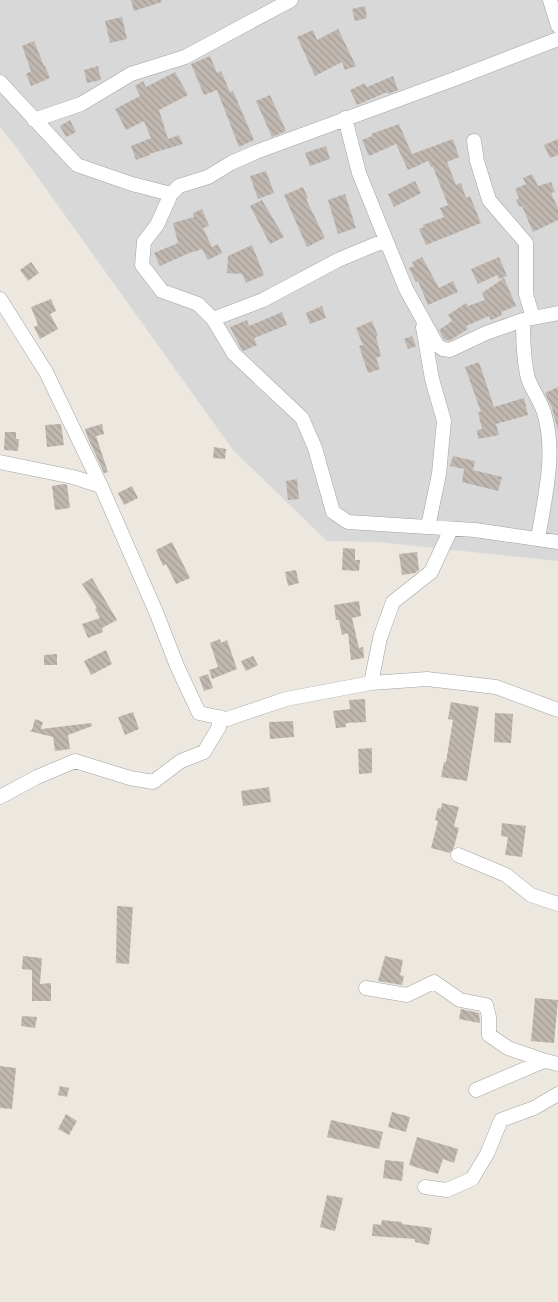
<svg xmlns="http://www.w3.org/2000/svg" width="558" height="1302" viewBox="0 0 558 1302" font-family="Inter,sans-serif">
	<style>
		.residential { fill: #d9d8d8 }
		.building { fill: url(#building-back-hatch) }
		.lines { fill: none; stroke-linecap: round; stroke-linejoin: round }
		.minor-casing { stroke: #a2a2a2; stroke-width: 15 }
		.minor { stroke: #fff; stroke-width: 14 }
	</style>
	<defs>
		<pattern id="building-back-hatch" width="6" height="6" patternUnits="userSpaceOnUse" patternTransform="scale(1.25)"><rect width="6" height="6" fill="#c0b7b0"/><path d="M-1 5l2 2M0 0l6 6M5-1l2 2" fill="none" stroke="#a49d97"/></pattern>
	</defs>
	<rect width="100%" height="100%" fill="#ece8e0"/>
	<path class="residential" d="M0 0H558V561L378 542 327 541 233 450 14 144 0 127Z"/>
	<path class="building" d="M131 0H161L162 2 134 11Z
		M365 6 367 18 355 21 352 9Z
		M122 17 127 39 110 43 105 21Z
		M338 29 356 66 345 70 342 62 315 76 297 37 313 30 317 40Z
		M34 41 44 66H45L50 78 31 86 26 74 31 71 22 46Z
		M210 56 217 73 221 71 230 92 233 91 254 140 239 147 217 90 204 95 191 64Z
		M98 66 101 80 87 83 84 70Z
		M175 72 188 95 159 110 168 139 179 135 183 144 149 154 150 155 136 160 131 146 151 138 144 121 126 130 115 109 140 96 135 86 143 81 146 87Z
		M393 76 398 90 388 94 387 92 357 105 350 90 365 83 367 87Z
		M270 95 286 131 272 137 256 101Z
		M70 120 76 132 66 137 60 126Z
		M399 124 412 154 453 139 459 157 447 162 456 185 461 183 466 198 470 196 481 223 426 245 419 229 424 227 423 225 444 217 440 208 448 205 433 167H431L428 161 408 170 396 144 369 156 362 140 372 136 371 134Z
		M558 139V155L550 158 544 145Z
		M326 146 330 159 310 166 305 153Z
		M266 171 274 193 258 199 250 176Z
		M532 174 538 186 551 182 555 192 551 193 558 208V220L533 232 522 206 520 207 516 200 519 198 515 189 526 184 523 178Z
		M415 181 421 193 394 207 388 194Z
		M303 187 308 198 306 199 325 238 307 247 284 195Z
		M345 194 356 228 338 234 328 200Z
		M262 200 284 237 270 244 250 206Z
		M202 209 209 226 203 228 212 247 218 244 222 253 208 260 202 249 194 252V251L160 266 154 253 178 243 173 223 194 217 193 213Z
		M252 245 264 275 246 283 242 274 227 273 228 256Z
		M422 257 439 288 453 281 458 292 428 305 418 281 416 282 409 268 414 266 412 262Z
		M499 257 507 276 499 279 497 275 478 284 471 269Z
		M31 262 39 273 28 281 20 270Z
		M504 278 516 306 501 312 502 315 491 320 489 316 466 326 468 329 449 341 444 339 439 330 452 321 448 315 466 303 468 306 485 300 482 293Z
		M51 299 56 311 50 314 58 329 40 339 34 327 38 325 31 307Z
		M322 306 326 318 310 324 306 313Z
		M282 312 287 325 254 338 257 345 243 351 241 348 230 327 247 320 249 326Z
		M372 321 378 336 376 337 381 356 376 358 380 369 368 373 359 346 363 345 356 328Z
		M412 336 416 346 408 349 404 339Z
		M479 362 494 407 524 398 528 415 496 424 499 435 478 439 477 430 482 429 478 412H481L465 367Z
		M558 387V430L552 408 545 393Z
		M61 424 64 445 47 447 45 425Z
		M102 424 104 434 96 436 108 472 104 473 87 436 85 429Z
		M5 432H16V439H19L18 451 4 450Z
		M214 447 226 449 225 459 213 458Z
		M453 456 475 461 473 470 502 477 498 491 462 482 464 469 450 466Z
		M297 479 299 499 288 500 286 481Z
		M64 484 67 485 70 508 55 510 52 486Z
		M132 486 138 498 124 505 118 493Z
		M172 542 190 578 176 584 166 564 163 566 156 550Z
		M343 548 355 549V560H360L359 571 342 570Z
		M417 552 419 570 415 573 402 575 399 554Z
		M296 570 299 583 288 586 285 572Z
		M92 578 117 620 102 628 103 632 88 638 82 624 100 618 95 609 97 608 82 584Z
		M359 601 361 616 352 618 359 648 363 647 364 658 351 660 348 633 342 635 339 620H336L334 605Z
		M220 639 221 643 227 640 237 669 212 679 209 670 218 667 210 643Z
		M106 650 112 664 91 675 84 661Z
		M57 654V665H44V655Z
		M253 656 258 665 246 671 241 661Z
		M208 674 213 688 204 691 199 677Z
		M365 699 366 722 346 723V727L336 728 333 711 350 709 349 700Z
		M451 702 479 707 467 781 441 777 444 762H446L453 720 448 719Z
		M133 712 139 729 125 735 118 717Z
		M495 713 513 714 511 743 494 742Z
		M35 719 43 722 41 729 91 723 92 726 68 735 70 749 55 751 53 737 29 731 32 730Z
		M293 721 294 737 270 739 269 722Z
		M372 748V773L359 774 358 749Z
		M269 787 271 802 243 806 241 791Z
		M442 803 459 807 454 826 459 828 454 847 450 853 431 848 438 821 435 820 438 808 441 809Z
		M502 823 526 826 522 857 505 855 508 837 501 836Z
		M117 906 133 907 129 964 116 963Z
		M23 956 42 958 40 984 51 983V1001H32V970L22 969Z
		M385 956 403 960 400 975 404 976 402 985 378 981Z
		M535 998 558 1000 554 1043 531 1041Z
		M461 1009 479 1013 480 1023 459 1019Z
		M22 1016 37 1017 35 1028 21 1026Z
		M0 1066 16 1068 12 1109 0 1108Z
		M60 1086 69 1088 67 1097 58 1095Z
		M392 1112 410 1117 406 1132 388 1127Z
		M66 1114 77 1121 69 1135 58 1129Z
		M331 1120 383 1132 379 1149 327 1137Z
		M417 1137 458 1149 454 1163 443 1159 438 1174 409 1165Z
		M385 1160 404 1162 402 1181 383 1178Z
		M327 1195 343 1198 335 1231 320 1227Z
		M382 1220 402 1222V1224L432 1228 429 1245 415 1242V1239L372 1236 373 1224 381 1225Z"/>
	<g class="lines">
		<defs>
			<path id="minor" d="M550 0 558 26
				M558 39 457 78 256 152 231 163 208 177 179 186 171 194 157 225 144 242 142 265 162 291 198 304 213 319 234 354 302 418 315 448 333 512 348 522 475 530 558 542
				M0 82 77 165 132 184 171 194
				M345 118 359 173 386 240 406 289 437 345 443 349 450 350 486 333 523 320 558 313
				M34 120 81 104 131 74 185 57 291 0
				M474 141 477 161 489 200 526 243V294L533 318
				M0 299 46 372 101 486 156 612 177 666 199 713 227 719 286 699 371 683 380 638 393 602 431 572 451 529
				M213 319 263 300 338 260 386 240
				M523 320C523 335 524 363 528 378 532 391 542 402 545 416 556 456 544 500 538 539
				M423 327 432 379 444 421 439 474 428 527
				M0 462 73 477 101 486
				M371 683 427 679 496 687 558 710
				M0 797 37 777 75 761 130 778 153 782 181 761 204 752 219 727V717
				M458 855 506 875 531 895 558 904
				M366 988 407 995 434 982 460 1000 486 1005 489 1017V1035L508 1048 546 1061
				M476 1090 539 1063 546 1061 558 1064
				M425 1187 447 1190 472 1179 487 1154 501 1120 534 1108 558 1094"/>
		</defs>
		<use href="#minor" class="minor-casing"/>
		<use href="#minor" class="minor"/>
	</g>
</svg>
